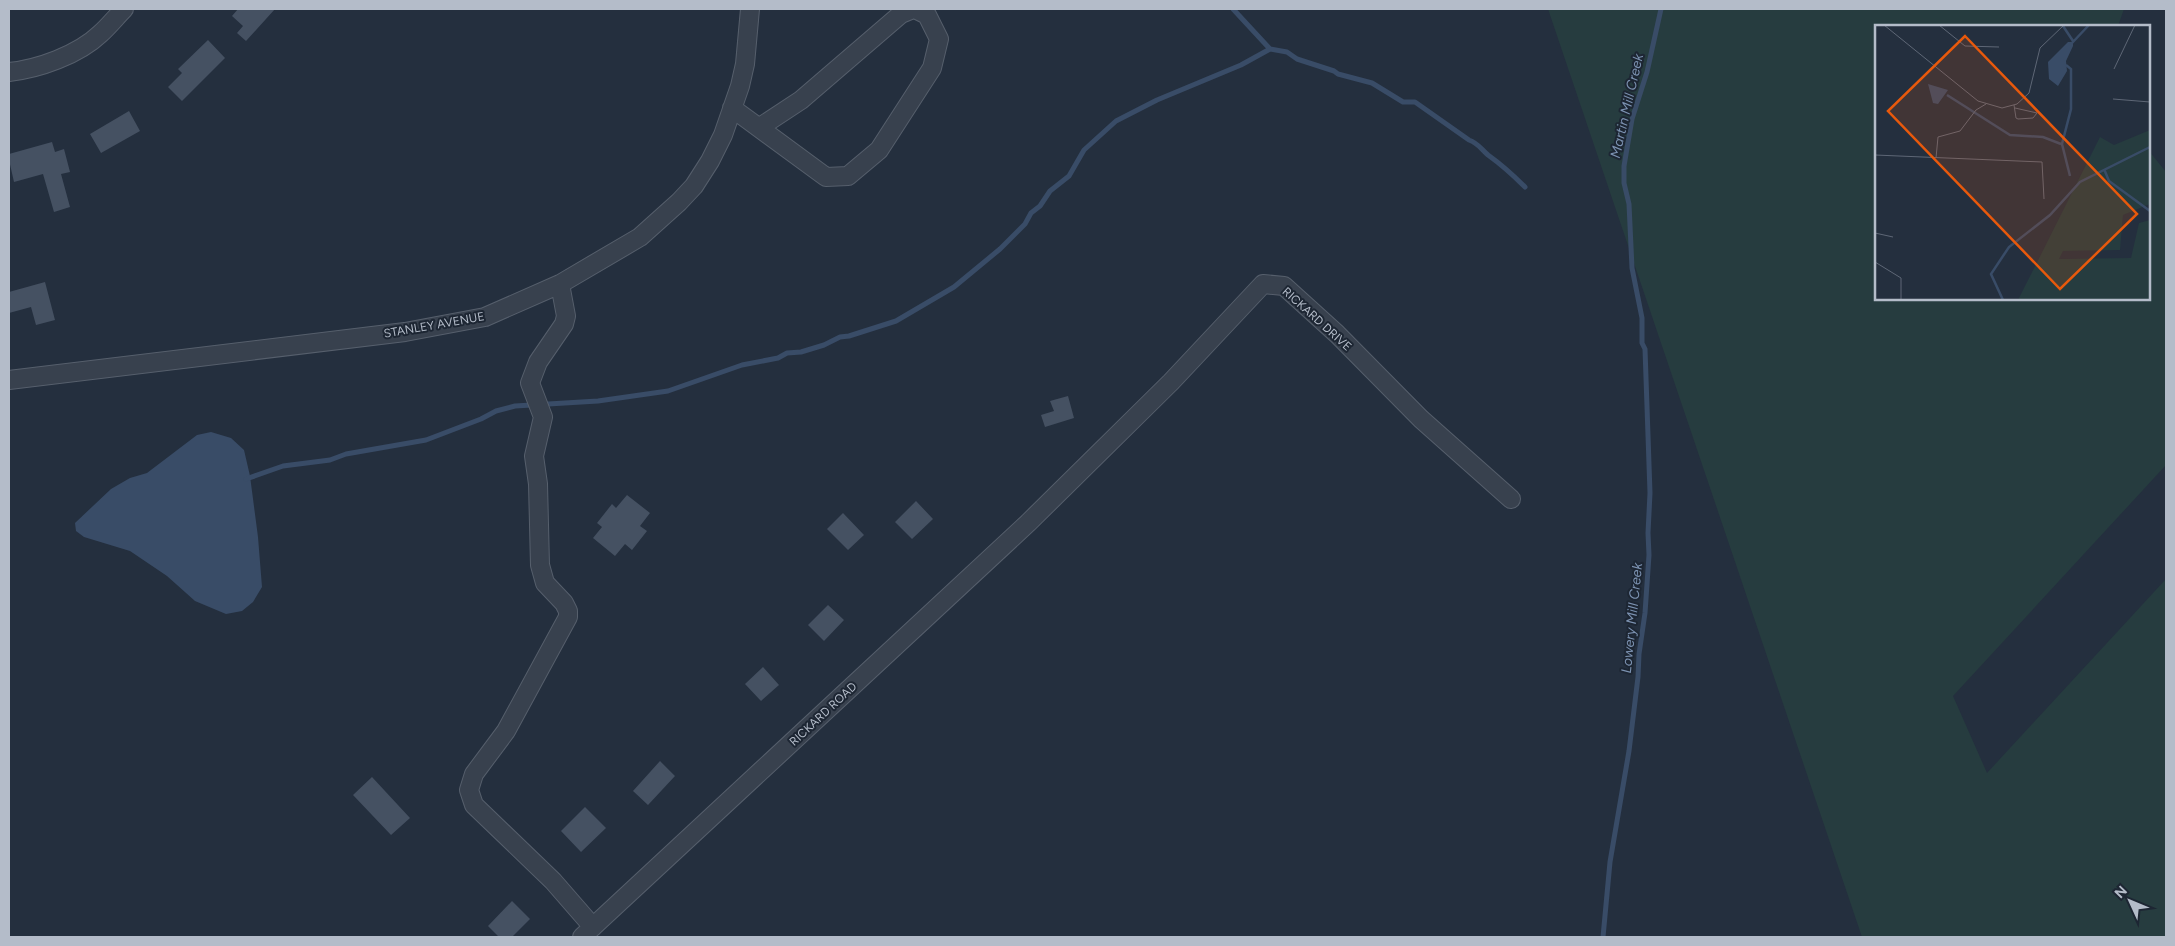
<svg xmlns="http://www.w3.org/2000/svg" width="2175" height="946" viewBox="0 0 2175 946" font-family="Figtree,sans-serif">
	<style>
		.green { fill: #263c3f }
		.water { fill: #394c67 }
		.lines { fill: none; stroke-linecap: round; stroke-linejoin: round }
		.stream { stroke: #394c67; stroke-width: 5 }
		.building { fill: #455162 }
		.minor-casing { stroke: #565f6c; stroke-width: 20 }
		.minor { stroke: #38414e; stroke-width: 18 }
		.labels { text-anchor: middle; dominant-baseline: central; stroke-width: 4; stroke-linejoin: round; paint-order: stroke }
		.street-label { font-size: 12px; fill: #b4bcc9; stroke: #1d2633 }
		.water-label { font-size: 14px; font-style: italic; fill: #7c92b1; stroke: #1d2633 }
		.inset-river { fill: none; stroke: #394c67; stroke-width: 2.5 }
		.inset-road { fill: none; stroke: #5e6776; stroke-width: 1 }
		.view { fill: #e8590c; fill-opacity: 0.15; stroke: #e8590c; stroke-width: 2.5 }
		.inset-edge { fill: none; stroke: #b4bcc9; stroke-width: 2.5 }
	</style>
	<rect width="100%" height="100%" fill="#242f3e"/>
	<path class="green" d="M1548 9H2124L2118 26H1876V299H2149V151L2166 172V465L1953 696 1987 773 2166 579V937H1862Z"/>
	<path class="water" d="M211 432 231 438 244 450 250 476 258 537 262 587 253 602 242 611 226 614 195 601 167 576 130 551 84 537 76 531 75 523 111 489 130 478 147 473 197 435Z"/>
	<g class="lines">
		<path class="stream" d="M1233 9 1270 49 1287 52 1297 59 1334 71 1338 74 1372 83 1403 102H1415L1469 140C1478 143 1481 149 1488 155 1502 165 1513 175 1525 187
			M246 479 283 466 330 460 346 454 426 440 481 419 496 411 515 406 598 401 668 391 742 365 778 358 787 353 801 352 824 345 840 337 849 336 896 321 954 287 1000 249 1025 224 1031 213 1040 206 1050 191 1069 176 1084 150 1116 121 1157 100 1241 65 1270 49
			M1603 937 1610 862 1629 751 1638 677 1639 654 1645 613 1649 555 1648 533 1650 493 1645 349 1642 343V318L1632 268 1629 204 1624 183V166L1632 119 1647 72 1661 9"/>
	</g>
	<path class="building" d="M238 9H275L246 41 237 33 243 26 232 16Z
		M208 40 225 58 182 101 168 87 182 73 178 69Z
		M129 111 140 131 101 153 90 134Z
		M52 142 55 152 64 149 70 172 61 174 70 207 54 212 43 174 14 182 9 160V154Z
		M45 282 55 320 36 325 31 307 9 313V292Z
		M1068 396 1074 418 1045 427 1041 415 1054 411 1050 401Z
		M627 495 650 513 640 526 647 531 632 550 625 544 615 556 593 538 602 527 597 523 612 504 616 508Z
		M916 501 933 519 912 539 895 522Z
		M843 513 864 535 848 550 827 529Z
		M828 605 844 620 824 641 808 625Z
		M763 667 779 685 761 701 745 684Z
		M660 761 675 776 648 805 633 791Z
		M372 777 410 818 391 835 353 795Z
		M585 807 606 828 581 852 561 831Z
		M512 901 530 919 512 937H499L488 926Z"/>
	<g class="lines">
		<defs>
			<path id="minor" d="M9 72C38 69 78 55 100 34 109 26 116 17 124 9
				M732 108 826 177 848 176 879 150 932 68 939 39 927 15 915 9
				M760 127 801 100 901 14 913 9
				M560 284 566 316 564 324 538 362 530 383 543 417 534 456 538 484 540 565 545 583 564 603 568 611V617L506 731 474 774 469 790 474 805 553 881 593 927
				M9 380 405 332 485 317 560 284 640 237 679 202 694 186 710 161 723 135 740 86 745 64 750 9
				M582 937 1028 523 1171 382 1263 284 1284 286 1337 334 1421 419 1511 499"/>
		</defs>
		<use href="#minor" class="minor-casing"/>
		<use href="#minor" class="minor"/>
	</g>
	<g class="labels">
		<g class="street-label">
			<text transform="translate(1317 319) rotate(42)">RICKARD DRIVE</text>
			<text transform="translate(434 325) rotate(-10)">STANLEY AVENUE</text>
			<text transform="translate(823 714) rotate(-43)">RICKARD ROAD</text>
		</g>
		<g class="water-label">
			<text transform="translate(1627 106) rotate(-77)">Martin Mill Creek</text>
			<text transform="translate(1632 618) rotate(-84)">Lowery Mill Creek</text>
		</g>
	</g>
	<g transform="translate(1875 25)">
		<rect width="275" height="275" fill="#242f3e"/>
		<path d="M275 105V179L248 190 245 225 188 226 184 234 256 233 264 198 275 195V275H143L225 112 239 120Z" fill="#263c3f"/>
		<path d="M193 17H198V21L191 36 192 46 183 61 174 54 173 37ZM53 59 73 65 63 79 58 78Z" fill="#394c67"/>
		<path class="inset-river" d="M188 1 198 16M197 18 214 0M191 40 196 44V84L187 119 195 151M72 70 135 110 168 112 186 119M229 144 234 156 275 186M128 275 116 249 134 222 175 190 205 157 275 122"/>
		<path class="inset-road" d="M9 0 103 76 127 83 142 79 154 68 165 23 189 0M64 0 90 21 124 22M239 44 260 0M238 74 275 77M139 80 141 93 143 94 158 93 162 88 140 83M0 130 167 137 169 174M61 133 63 112 85 106 101 85 111 79M0 208 18 212M0 237 26 253V275"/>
		<path class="view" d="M90 11 262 189 185 264 13 86Z"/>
		<rect width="275" height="275" class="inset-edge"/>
	</g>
	<rect width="2175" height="946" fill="none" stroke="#b4bcc9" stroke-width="20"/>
	<g transform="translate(2130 901) rotate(314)" stroke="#1d2633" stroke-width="4" paint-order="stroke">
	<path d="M0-4L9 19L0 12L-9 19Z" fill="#b4bcc9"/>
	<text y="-8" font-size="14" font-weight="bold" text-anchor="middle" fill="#b4bcc9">N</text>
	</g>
</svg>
